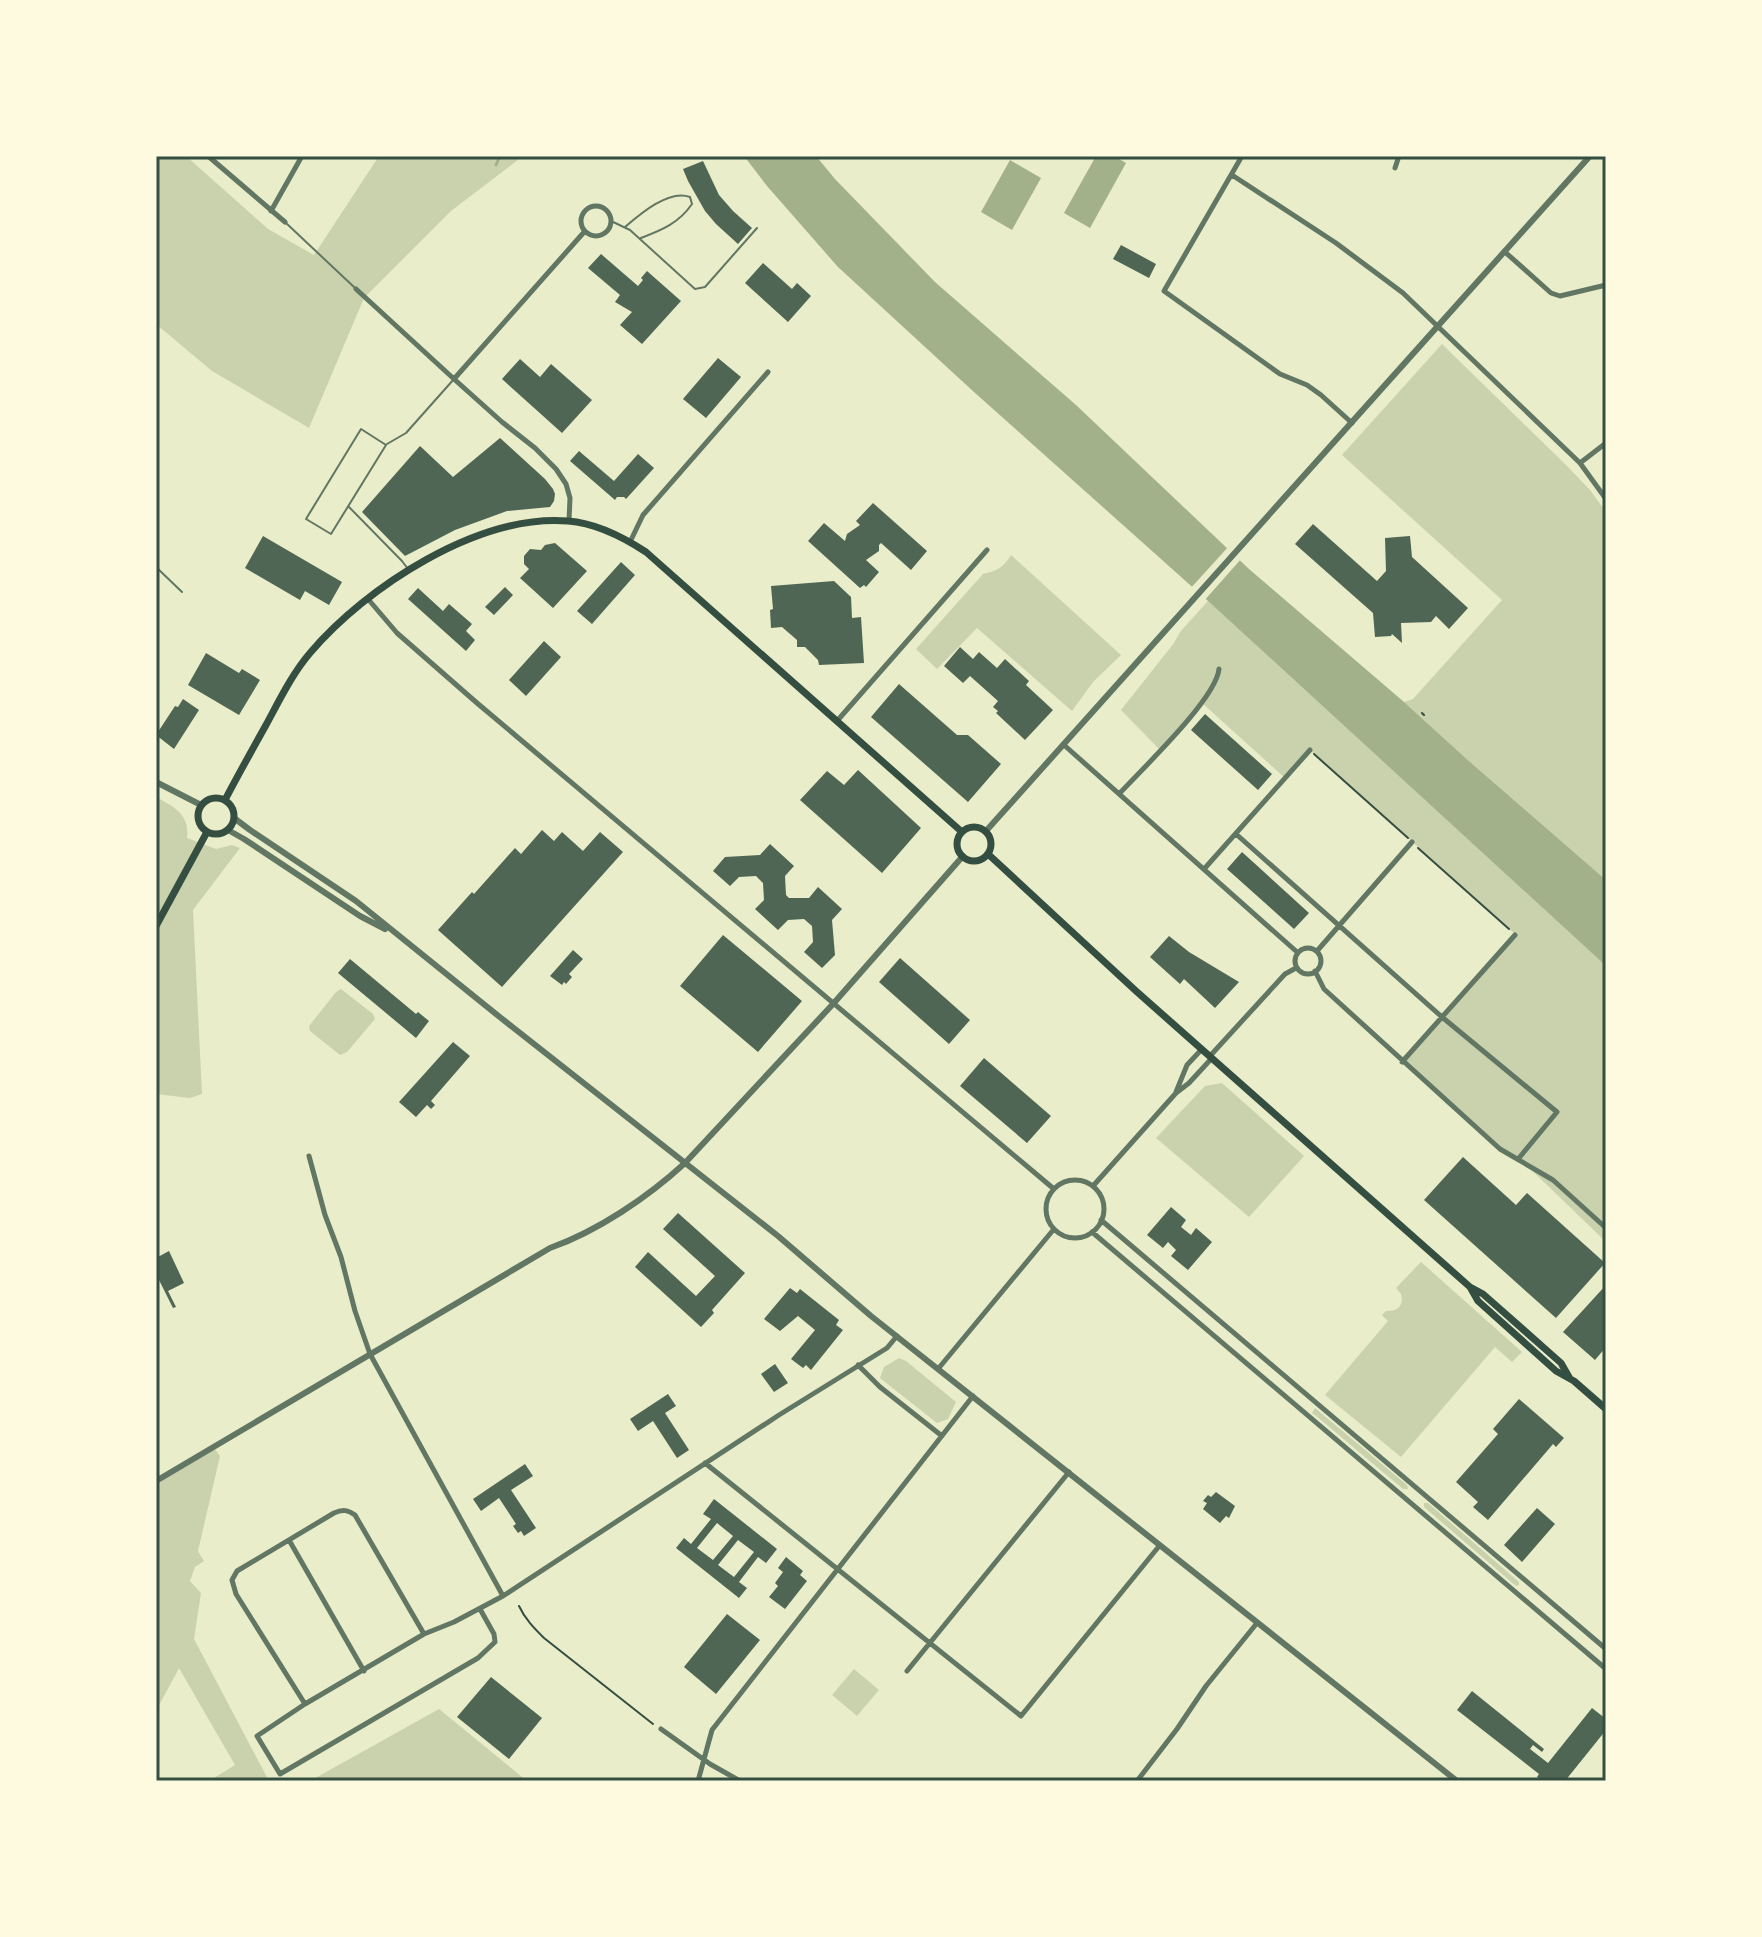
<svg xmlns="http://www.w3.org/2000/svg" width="1762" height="1937" viewBox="0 0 1762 1937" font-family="'Roboto Serif',serif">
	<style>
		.green { fill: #cad2ad }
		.water { fill: #a3b18a }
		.pier { fill: #e9edc9 }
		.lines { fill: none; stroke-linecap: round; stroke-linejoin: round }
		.stream { stroke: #a3b18a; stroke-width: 3 }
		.building { fill: #4f6655; fill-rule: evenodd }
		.path { stroke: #344e41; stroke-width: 2 }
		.service { stroke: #617663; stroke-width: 2 }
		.minor { stroke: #617663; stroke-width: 5 }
		.tertiary { stroke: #617663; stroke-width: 6 }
		.secondary { stroke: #344e41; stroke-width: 7 }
		.neatline { fill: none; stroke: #344e41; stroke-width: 3 }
	</style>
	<rect width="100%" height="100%" fill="#e9edc9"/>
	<path class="green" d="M156 156H186L268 229 314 255 379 156H523L451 211 364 298 309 428 212 371 156 324Z
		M1442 344 1565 464 1590 490 1606 512V880L1470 762 1404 702 1413 699 1502 600 1342 455Z
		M1011 555 1121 655 1093 682 1072 711 977 628 937 669 916 649 983 574C997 571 1004 567 1011 555Z
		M1208 601 1606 966V1242L1519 1158 1500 1149 1402 1062 1515 934 1311 751 1285 778 1202 703 1160 750 1121 710 1174 643 1180 632Z
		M156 797C174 807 190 814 187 838L216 849 232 845 240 848 193 910 202 1094 190 1098 156 1094Z
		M341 989 373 1014 375 1019 347 1052 340 1055 310 1031 309 1026 336 992Z
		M1222 1083 1304 1156 1249 1217 1156 1138 1205 1086Z
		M1421 1262 1522 1352 1512 1362 1495 1347 1401 1457 1325 1395 1388 1321 1382 1315 1386 1311C1398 1312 1404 1305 1401 1294L1396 1288Z
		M899 1358 906 1361 956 1402 948 1419 937 1423 880 1378 884 1367Z
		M1315 1408 1407 1485 1408 1489H1403L1315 1415 1312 1413Z
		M214 1448 220 1456 198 1551 204 1561 195 1567 190 1581 201 1593 194 1639 269 1781H209L235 1765 179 1668 156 1711V1481Z
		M1424 1503H1428L1519 1582V1585L1516 1586 1424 1507Z
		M854 1669 879 1690 857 1716 832 1695Z
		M439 1709 527 1781H310Z"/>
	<path class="water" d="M744 156H816L835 179 935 282 1076 405 1249 569 1404 702 1470 762 1606 880V966L1208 601 974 392 838 267 767 186Z
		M1096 156H1114L1126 163 1090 228 1064 213Z
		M1010 160 1041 178 1012 230 981 212Z"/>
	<path class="pier" d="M1229 546 1242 558 1203 602 1189 590Z"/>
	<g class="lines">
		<path class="stream" d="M496 165 500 156"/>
	</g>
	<path class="building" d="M703 161 719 195 733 211 752 228 738 244 716 224 705 211 688 181 683 169Z
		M1121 245 1156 264 1149 278 1113 259Z
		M601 254 638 286 643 280 641 278 647 271 681 301 642 344 620 325 632 312 615 302 620 295 588 268Z
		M763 263 792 289 797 283 811 296 788 322 745 283Z
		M718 358 741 377 706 418 683 399Z
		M520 359 540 377 551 364 592 400 562 433 502 379Z
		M500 438 545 479 553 489 555 494 554 501 550 507 507 511 455 530 405 556 362 512 420 446 453 477Z
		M579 451 614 481 638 454 654 468 626 499 624 497H617L615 500 570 461Z
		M873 503 927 551 911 570 881 543 879 545V551L866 560 879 572 866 587 864 585 860 588 808 541 824 523 845 541 847 534 860 525 856 521Z
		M1313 524 1377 581 1386 571 1385 538 1410 536 1412 557 1468 608 1449 629 1436 616 1431 622 1401 623 1402 643 1392 634 1391 636 1375 637 1373 613 1295 544Z
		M263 536 342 582 329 605 305 591 300 600 245 568Z
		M555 543 587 571 553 608 520 578 529 569 524 564V556L530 549 541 550 545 545Z
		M621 562 635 575 592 624 577 611Z
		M834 581 851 597 852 618 861 617 864 663 819 665 818 660 805 647H797V640L782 627 771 628 770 610 773 609 771 586Z
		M505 587 513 595 494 615 485 607Z
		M418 588 443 611 449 604 472 624 466 631 475 640 466 651 408 599Z
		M544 641 561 657 526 696 509 680Z
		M960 647 973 659 979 652 997 668 1005 659 1029 681 1026 685 1053 710 1025 740 996 713 998 711 993 707 998 701 970 676 963 683 944 666Z
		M206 653 239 673 242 669 260 680 239 715 188 685Z
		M899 684 957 735H968L1001 764 968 802 871 717Z
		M183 699 199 710 174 749 156 735 175 706 178 707Z
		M1205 714 1272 774 1258 790 1191 730Z
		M858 770 921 828 882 873 800 800 827 771 844 785Z
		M542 830 554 841 562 832 583 851 600 832 623 852 502 987 438 930 472 892 474 894 515 848 521 854Z
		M770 844 794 866 785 876 786 895 789 898H809L818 887 842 909 832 920 835 955 822 968 804 952 813 942 812 926 804 919 788 920 778 930 755 909 764 900 763 883 756 876 739 877 730 886 713 871 725 857 760 855Z
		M1242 852 1309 913 1294 929 1227 869Z
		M723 935 802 1001 758 1052 680 986Z
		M1169 936 1189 952 1239 982 1215 1008 1184 979 1180 984 1150 957Z
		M573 950 583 959 569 974 572 977 566 984 564 982 562 985 550 976Z
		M900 958 970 1020 949 1044 879 982Z
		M350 959 416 1014 418 1012 429 1021 416 1038 338 973Z
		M453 1042 470 1056 431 1101 435 1105 431 1109 427 1105 416 1117 399 1102Z
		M984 1058 1051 1116 1027 1143 960 1086Z
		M1463 1157 1516 1205 1527 1193 1605 1263 1556 1318 1424 1200Z
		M1171 1207 1186 1220 1181 1227 1191 1235 1196 1228 1212 1242 1188 1270 1171 1256 1176 1250 1168 1242 1163 1248 1147 1235Z
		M678 1213 745 1273 712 1310 714 1313 701 1327 635 1267 648 1252 696 1296 715 1276 663 1229Z
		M169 1251 184 1283 168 1291 176 1307 173 1308 156 1274V1258Z
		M1606 1285V1347L1595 1360 1563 1332Z
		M790 1288 797 1293 800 1289 839 1320 836 1325 843 1330 811 1370 806 1365 803 1368 791 1359 815 1330 798 1316 780 1331 764 1319Z
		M775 1364 788 1383 774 1392 761 1374Z
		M668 1394 676 1406 665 1413 689 1450 677 1458 653 1421 638 1431 630 1419Z
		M1519 1399 1564 1438 1556 1447 1553 1444 1488 1520 1473 1507 1478 1502 1456 1482 1498 1434 1493 1429Z
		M525 1464 533 1476 511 1490 536 1528 524 1536 521 1531 518 1533 513 1526 516 1524 499 1498 481 1511 473 1499Z
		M1216 1492 1235 1506 1229 1518 1226 1516 1220 1523 1203 1509 1207 1503 1203 1501 1208 1495 1211 1497Z
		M714 1499 777 1549 766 1563 758 1557 739 1582 747 1588 739 1598 676 1548 684 1538 691 1544 711 1519 703 1514ZM717 1523 733 1536 713 1560 697 1548ZM738 1540 754 1552 734 1577 718 1565Z
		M1537 1508 1555 1524 1522 1562 1504 1545Z
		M786 1557 803 1571 800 1575 807 1581 785 1609 769 1597 778 1586 775 1583 783 1572 778 1568Z
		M727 1614 760 1640 716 1694 684 1667Z
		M491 1677 542 1718 509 1759 457 1717Z
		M1472 1691 1544 1749 1542 1752 1533 1745 1530 1749 1548 1763 1592 1708 1606 1719V1730L1565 1781H1543L1537 1777 1539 1774 1457 1710Z"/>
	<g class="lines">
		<path class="path" d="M1422 713 1424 715
			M1314 754 1408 838
			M1418 848 1509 929
			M519 1606C525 1619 534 1628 544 1638L653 1724"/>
		<path class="service" d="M611 221 630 230 695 289 705 287 757 228
			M286 223 354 287
			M625 227C640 214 669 189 690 197L692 204C679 223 662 230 641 238
			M361 429 386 445 331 534 306 519Z
			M387 444 406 433 454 379
			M349 507 402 561 408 569
			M156 567 182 592"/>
		<path class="minor" d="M208 156 285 222
			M1242 156 1164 291 1280 374 1307 385 1321 395 1352 423
			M1395 168 1399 156
			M1232 175 1336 243 1403 293 1580 463 1606 499
			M581 221a15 15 0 1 1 30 0a15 15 0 1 1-30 0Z
			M271 211 302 156
			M1505 252 1551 293 1560 296 1606 285
			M356 289 454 379 502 422 535 448 556 469 566 484 570 498 569 521
			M454 379 585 231
			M1580 463 1606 443
			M630 542 643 515 768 372
			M368 599 397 633 477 703 1054 1189
			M837 721 987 550
			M1064 745 1297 952
			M1119 794C1142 769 1216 699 1219 669
			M1236 834 1442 1017 1557 1112 1519 1158
			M1205 868 1310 750
			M1295 961a13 13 0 1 1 26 0a13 13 0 1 1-26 0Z
			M1317 951 1412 842
			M1315 971 1324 989 1500 1149 1553 1180 1606 1228
			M1210 1056 1285 974 1296 968
			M1402 1062 1515 935
			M1176 1092 1187 1065 1202 1049
			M309 1156 325 1215 341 1257 355 1311 370 1354 503 1596
			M1046 1209a29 29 0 1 1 58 0a29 29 0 1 1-58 0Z
			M1093 1186 1176 1093 1189 1083 1212 1058
			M1101 1220 1606 1649
			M1092 1232 1606 1669
			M858 1365 880 1387 942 1436
			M938 1369 1054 1229
			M705 1463 1021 1716 1160 1545
			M289 1540 364 1671
			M480 1609 494 1634 495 1642 478 1658 280 1774 257 1736 305 1704 424 1634 454 1622 503 1596 779 1415 887 1348 897 1336
			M907 1671 1069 1472
			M305 1704 236 1594 232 1580 237 1571 334 1513C343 1509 348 1510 355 1515L424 1634
			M661 1729 710 1764 740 1781
			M698 1781 712 1730 973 1396
			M1137 1781 1177 1729 1206 1686 1257 1623"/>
		<path class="tertiary" d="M156 782 201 805
			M234 818 250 830 356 901 501 1018 778 1236 871 1316 1457 1781
			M228 830 244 839 360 916 385 929
			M986 831 1590 156
			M156 1481 550 1248C598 1231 648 1197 685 1163L833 1004 963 856"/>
		<path class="secondary" d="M198 816a18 18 0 1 1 36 0a18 18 0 1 1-36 0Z
			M225 800C238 775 252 750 266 725 279 701 292 674 310 653 366 587 478 514 568 521 596 523 623 537 646 552L962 832
			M957 844a17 17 0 1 1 34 0a17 17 0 1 1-34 0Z
			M988 854 1136 991 1470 1287 1478 1301 1556 1371 1574 1381 1606 1409
			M156 926 207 832
			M1470 1287 1483 1294 1561 1363 1569 1377"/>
	</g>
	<rect width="1762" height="1937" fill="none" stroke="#fefae0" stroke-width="316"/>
	<rect x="158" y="158" width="1446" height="1621" class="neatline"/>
</svg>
